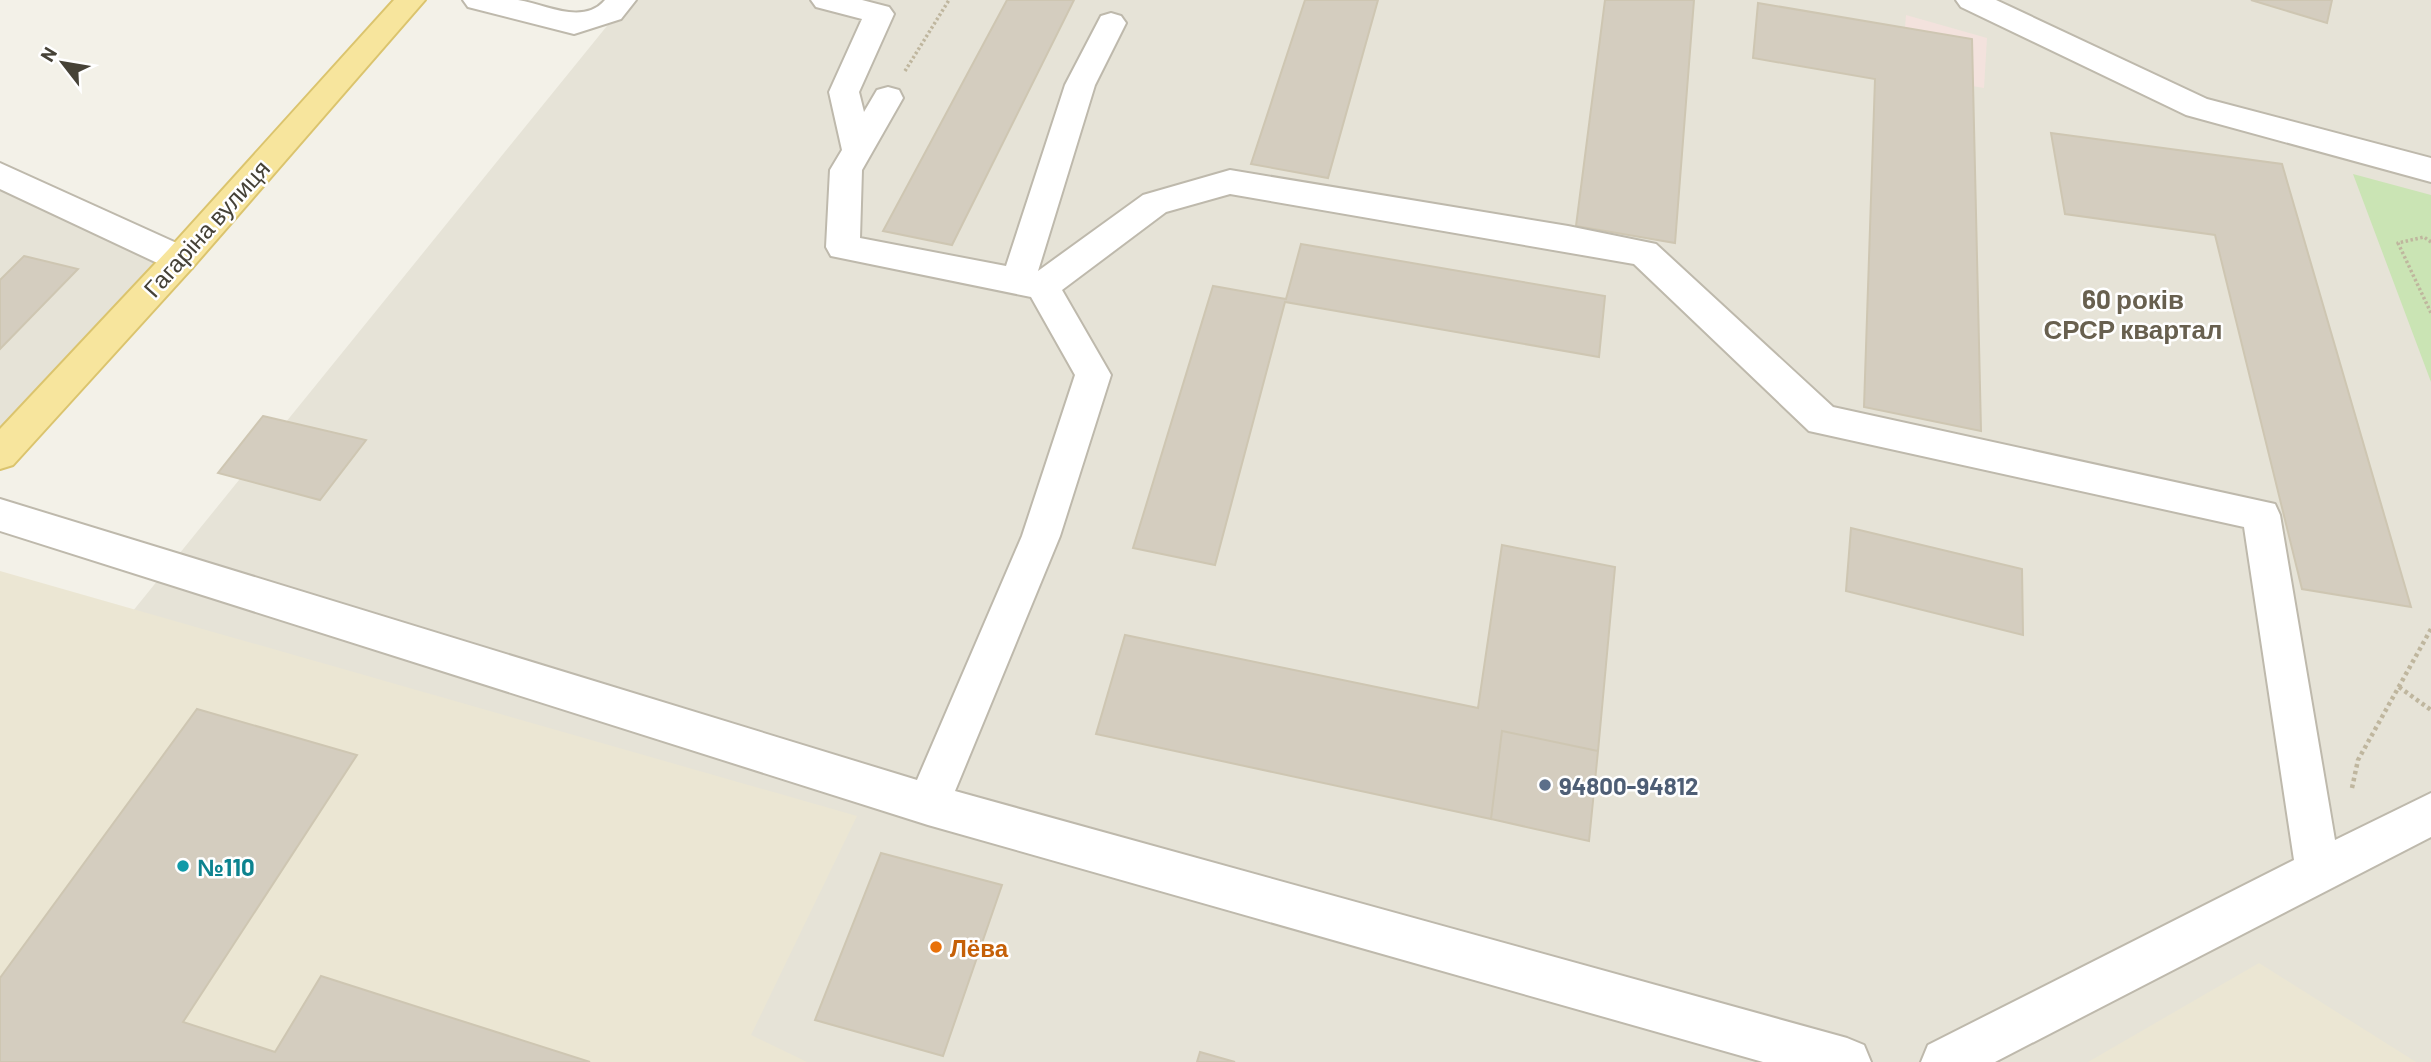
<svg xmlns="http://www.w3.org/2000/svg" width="2431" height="1062" viewBox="0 0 2431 1062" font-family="Barlow,sans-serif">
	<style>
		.residential { fill: #e6e3d7 }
		.education { fill: #ebe6d3 }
		.medical { fill: #f3e2dd }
		.green { fill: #cae4b4 }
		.building { fill: #d4cdbf; stroke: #cec6b2; stroke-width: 2 }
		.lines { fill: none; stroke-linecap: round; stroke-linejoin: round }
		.minor-casing { stroke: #beb9ac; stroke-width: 4 }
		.major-casing { stroke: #dbc46e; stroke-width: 4 }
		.path-far1 { stroke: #bfb69e; stroke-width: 3.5; stroke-dasharray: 2.5 2.5; stroke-linecap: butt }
		.path { stroke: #bfb69e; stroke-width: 4.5; stroke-dasharray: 3.5 3.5; stroke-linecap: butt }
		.minor { fill: #fff; fill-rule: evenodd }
		.major { fill: #f7e59d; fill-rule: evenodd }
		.service-dot { fill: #5c6f8a; stroke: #fff; stroke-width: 2.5 }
		.culture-dot { fill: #0f9aa8; stroke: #fff; stroke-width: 2.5 }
		.food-dot { fill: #e8710a; stroke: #fff; stroke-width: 2.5 }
		.labels { text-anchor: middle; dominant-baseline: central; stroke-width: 5; stroke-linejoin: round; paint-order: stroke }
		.street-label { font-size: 24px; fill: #464237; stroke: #fff }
		.service-label { font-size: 24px; font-weight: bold; fill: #4e5e75; stroke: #fff; text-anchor: start }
		.culture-label { font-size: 24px; font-weight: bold; fill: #0d838f; stroke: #fff; text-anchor: start }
		.food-label { font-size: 24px; font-weight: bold; fill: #c56008; stroke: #fff; text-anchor: start }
		.neighbourhood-label { font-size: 26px; font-weight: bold; fill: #68604f; stroke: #fff }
	</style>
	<rect width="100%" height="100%" fill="#f3f1e8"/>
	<path class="residential" d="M628 0H2431V1062H0V775Z
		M0 175 180 259 0 456Z"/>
	<path class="education" d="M0 571 857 816 751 1035 807 1062H0Z
		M2259 963 2416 1062H2088Z"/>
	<path class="medical" d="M1906 15 1987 38 1984 88 1948 82 1904 41Z"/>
	<path class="green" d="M2353 174 2431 195V382Z"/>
	<path class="building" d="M1007 0H1074L952 245 883 231Z
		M1305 0H1378L1328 178 1251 164Z
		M1605 0H1694L1675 243 1576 226Z
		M2251 0H2332L2327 23Z
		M1758 3 1972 39 1981 431 1864 407 1875 79 1753 58Z
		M2051 133 2282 164 2411 607 2302 589 2215 235 2065 214Z
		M1301 244 1605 296 1599 357 1285 302 1215 565 1133 548 1213 286 1286 299Z
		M24 256 78 269 0 349V280Z
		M263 416 366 440 320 500 218 473Z
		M1851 528 2022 569 2023 635 1846 591Z
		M1502 545 1615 567 1598 751 1502 731 1491 819 1096 734 1125 635 1478 708Z
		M197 709 357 755 183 1022 275 1052 321 976 590 1062H0V978Z
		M1502 731 1598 751 1589 841 1491 819Z
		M881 853 1002 885 943 1056 815 1020Z
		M1200 1052 1235 1062H1197Z"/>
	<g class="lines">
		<defs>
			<path id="minor" d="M463 0C481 0 500 0 518 0 545 4 583 26 605 0H636L621 19 574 34 468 7Z
				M811 0H862L889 7 894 14 859 92 864 112 877 90 888 87 899 90 903 98 862 170 860 238 1006 266 1065 85 1101 16 1111 13 1121 16 1126 23 1095 85 1038 271 1143 195 1230 170 1568 226 1656 244 1833 407 2275 504 2280 515 2335 840 2431 793V837L1995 1062H1921L1928 1045 2294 860 2244 527 1809 431 1634 264 1230 194 1166 212 1062 290 1111 375 1060 536 955 791 1847 1038 1864 1045 1871 1062H1763L928 825 0 531V499L917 780 1022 536 1075 375 1031 297 831 256 826 247 830 170 842 150 829 92 862 19 816 7Z
				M1956 0H1996L2207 99 2431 158V182L2186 115 1961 7Z
				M0 163 192 250 197 259 192 268 180 272 168 268 0 189Z"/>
			<path id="major" d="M394 0H425L192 268 13 465 0 469V429L168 250Z"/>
		</defs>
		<use href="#minor" class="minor-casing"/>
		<use href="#major" class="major-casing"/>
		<path class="path-far1" d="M905 71 949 0
			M2431 242 2424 237 2398 243 2431 313"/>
		<path class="path" d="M2399 687 2431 710
			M2352 788 2358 760 2431 629"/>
		<use href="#minor" class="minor"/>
		<use href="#major" class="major"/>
	</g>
	<circle class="service-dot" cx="1545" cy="785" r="7"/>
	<circle class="culture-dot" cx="183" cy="866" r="7"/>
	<circle class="food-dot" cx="936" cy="947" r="7"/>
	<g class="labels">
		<g class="street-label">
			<text transform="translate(206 228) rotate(-48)">Гагаріна вулиця</text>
		</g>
		<g class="service-label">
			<text x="1559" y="785">94800-94812</text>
		</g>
		<g class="culture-label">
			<text x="197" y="866">№110</text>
		</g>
		<g class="food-label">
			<text x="950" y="947">Лёва</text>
		</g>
		<g class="neighbourhood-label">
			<text x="2133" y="298">60 років<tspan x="2133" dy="30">СРСР квартал</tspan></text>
		</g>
	</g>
	<g transform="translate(63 63) rotate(301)" stroke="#ffffff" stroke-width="5" paint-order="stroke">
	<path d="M0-5L12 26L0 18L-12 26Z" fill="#464237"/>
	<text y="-10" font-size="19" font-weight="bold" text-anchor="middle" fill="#464237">N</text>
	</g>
</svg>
